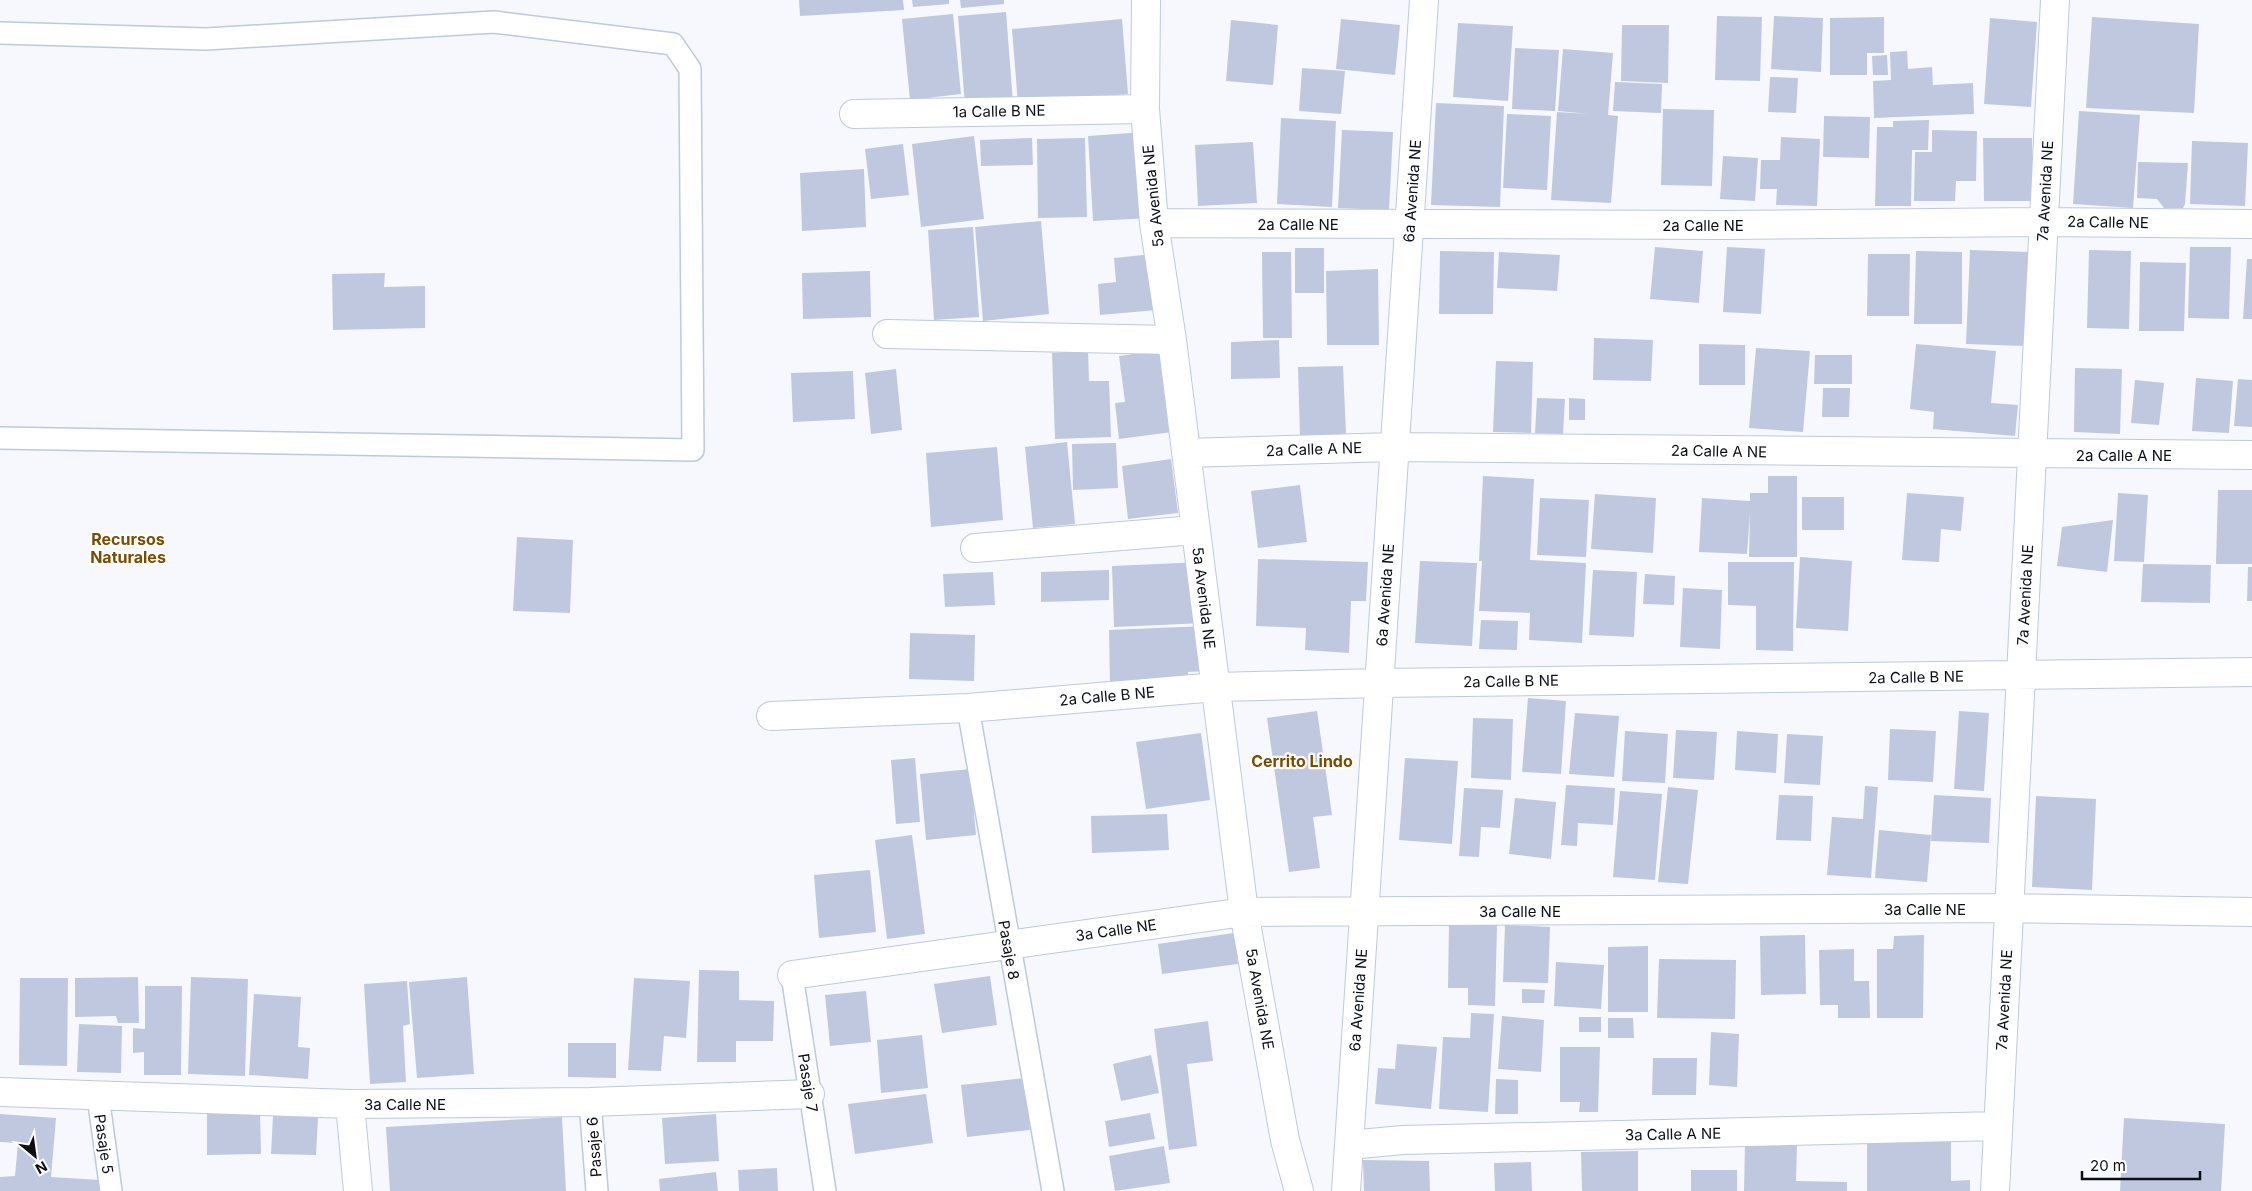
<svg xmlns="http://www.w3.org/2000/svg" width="2252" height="1191" viewBox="0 0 2252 1191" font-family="Inter,sans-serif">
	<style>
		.building { fill: #bfc8df }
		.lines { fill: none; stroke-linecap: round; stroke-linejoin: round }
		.lane-casing { stroke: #bec8df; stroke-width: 24 }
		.street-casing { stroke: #bec8df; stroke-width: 30 }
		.lane { stroke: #fff; stroke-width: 21 }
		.street { stroke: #fff; stroke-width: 28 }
		.labels { text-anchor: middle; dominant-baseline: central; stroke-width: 4.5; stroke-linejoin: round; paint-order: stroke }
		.street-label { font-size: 15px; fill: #0b0e16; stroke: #fff }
		.neighbourhood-label { font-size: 16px; font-weight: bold; fill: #7a4c00; stroke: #fff }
	</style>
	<rect width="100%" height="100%" fill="#f6f8fd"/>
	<path class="building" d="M799 0H903L904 10 800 16Z
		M912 0H949V4L913 7Z
		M960 0H1004V4L961 8Z
		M1006 12 1013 103 965 106 958 16Z
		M953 14 961 94 910 100 902 19Z
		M1717 16 1762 17 1760 81 1715 80Z
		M1774 16 1823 18 1821 72 1771 69Z
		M1884 17V53H1867V75H1830V18Z
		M2092 17 2199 24 2194 113 2086 108Z
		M1990 18 2037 22 2031 107 1984 104Z
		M1122 19 1128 94 1018 104 1012 29Z
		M1341 19 1400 25 1395 75 1336 69Z
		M1231 20 1278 25 1273 85 1226 81Z
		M1458 23 1513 26 1508 101 1453 97Z
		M1622 25H1669L1668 83 1621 81Z
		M1515 48 1559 50 1555 111 1512 109Z
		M1563 49 1613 53 1608 115 1618 116 1611 203 1551 200 1557 112 1589 114 1558 111Z
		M1907 51 1908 69 1932 67 1933 85 1973 83 1974 114 1874 118 1873 81 1891 80 1890 52Z
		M1887 55 1888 75H1873L1872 56Z
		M1302 68 1345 71 1341 114 1299 111Z
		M1770 77 1798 78 1796 113 1768 112Z
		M1615 82 1662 84 1661 113 1613 111Z
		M1436 103 1504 106 1500 207 1431 205Z
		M1663 109 1714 110 1712 186 1661 185Z
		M2079 111 2140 115 2133 208 2073 204Z
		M1507 114 1551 116 1547 190 1503 188Z
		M1824 116 1870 117 1869 158 1823 157Z
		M1281 118 1336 121 1332 207 1277 204Z
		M1929 120 1928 150H1912L1911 206H1875L1877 127H1893V121Z
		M1342 130 1393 132 1389 210 1338 208Z
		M1932 130 1977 131 1976 181H1956L1955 201H1914L1915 152H1932Z
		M1145 132 1150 218 1093 221 1088 136Z
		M974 136 984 219 921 227 912 144Z
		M1781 137 1820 139 1817 206 1776 205 1777 189H1760L1761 160H1780Z
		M1032 138 1033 165 981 166 980 140Z
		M1085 138 1087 217 1038 218 1037 139Z
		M1983 138H2032V201H1984Z
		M2192 141 2248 143 2245 206 2190 204Z
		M1253 142 1257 203 1198 206 1195 145Z
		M903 144 909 195 871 199 865 149Z
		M1723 156 1758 158 1755 201 1720 199Z
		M2138 162 2188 163 2185 204 2183 208H2164L2157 199 2137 198Z
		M864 169 866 227 802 231 800 173Z
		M1041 221 1049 314 983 321 975 227Z
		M973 227 979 317 934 320 928 230Z
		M1655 247 1703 251 1699 303 1650 299Z
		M1727 247 1765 249 1761 314 1723 312Z
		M2190 247H2231L2229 319 2188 318Z
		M1295 248H1324V293H1295Z
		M1970 250 2029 252 2025 346 1966 344Z
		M2089 250 2131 251 2129 329 2087 328Z
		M1440 251 1494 252 1493 314H1439Z
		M1916 251 1962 252V324H1914Z
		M1262 252H1291L1292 338H1263Z
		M1499 252 1560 255 1557 291 1497 288Z
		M1163 253 1168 309 1100 315 1098 284 1116 282 1114 258Z
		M1868 254H1910L1909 316H1867Z
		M2247 259H2252V319H2243Z
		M2140 262 2186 263 2184 331H2139Z
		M1378 269 1379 345H1327L1326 271Z
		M870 271 871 317 803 319 802 273Z
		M385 273 384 287 425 286V328L333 330 332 274Z
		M1594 338 1653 340 1651 381 1593 380Z
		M1279 340 1280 378 1231 379V342Z
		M1699 344 1745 345V385H1699Z
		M1916 344 1996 351 1991 403 2018 405 2015 436 1933 429 1934 412 1910 409Z
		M1756 348 1810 351 1803 432 1749 428Z
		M1162 350 1172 432 1119 439 1115 403 1125 402 1119 356Z
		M1088 351 1089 381H1109L1111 437 1055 439 1052 353Z
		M1815 355H1852V384H1814Z
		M1496 361 1533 362 1531 433 1493 432Z
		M1343 366 1346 435 1300 437 1298 367Z
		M2075 368 2122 369 2120 434 2074 432Z
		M896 369 902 430 871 434 865 373Z
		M853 371 855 419 793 422 791 373Z
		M2196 378 2233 381 2229 433 2192 431Z
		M2238 379 2252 380V427L2234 426Z
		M2135 380 2164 383 2159 425 2131 423Z
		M1823 388H1850L1849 417H1822Z
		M1537 398 1565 399 1563 434 1535 433Z
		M1569 398 1585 399V420H1569Z
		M1067 442 1075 524 1033 528 1025 447Z
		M1116 443 1118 488 1073 490 1072 444Z
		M997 447 1003 520 931 527 926 453Z
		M1171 459 1178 513 1128 519 1122 466Z
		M1483 476 1534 479 1530 560 1586 563 1582 643 1529 640 1530 613 1479 611 1482 561H1479Z
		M1768 476H1797V557H1749L1750 513 1747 554 1699 552 1702 498 1750 501V493H1768Z
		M1300 485 1307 542 1258 548 1251 491Z
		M2218 490H2252V564H2216Z
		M1907 493 1964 497 1961 531 1941 529 1939 562 1902 560Z
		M2118 493 2148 495 2144 562 2114 561Z
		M1595 494 1656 498 1653 553 1591 549Z
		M1802 497H1844V530H1802Z
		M1540 498 1589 500 1586 557 1537 555Z
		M2113 520 2107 572 2057 566 2062 527Z
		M517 537 573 540 570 613 513 611Z
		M1800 557 1852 561 1848 631 1796 628Z
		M1258 559 1368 562 1366 601H1351L1349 653 1305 650 1306 628 1256 626Z
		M1420 561 1477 563 1472 646 1415 643Z
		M1203 562 1205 623 1114 627 1112 566Z
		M1728 562H1794L1793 651 1756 650V606L1728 605Z
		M2143 564 2211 565 2210 603 2141 602Z
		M2248 567H2252V601H2247Z
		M1109 570V600L1041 602V572Z
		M1593 570 1637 572 1634 637 1589 635Z
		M993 572 995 605 945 607 943 574Z
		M1645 574 1675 576 1674 605 1643 604Z
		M1683 588 1722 590 1720 649 1680 647Z
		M1481 620 1518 621 1517 650 1479 649Z
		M1206 626 1207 671 1188 672V682L1110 685 1109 630Z
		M910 633 975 635 974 681 909 679Z
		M1528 698 1566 701 1561 774 1522 772Z
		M1317 711 1332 815 1313 817 1320 868 1289 872 1267 718Z
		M1959 711 1989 713 1984 791 1954 789Z
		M1575 713 1619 716 1614 777 1569 774Z
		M1473 718 1513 719 1511 780 1471 778Z
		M1890 729 1936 731 1933 782 1888 780Z
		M1676 730 1717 732 1714 780 1673 778Z
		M1625 731 1668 734 1665 783 1622 781Z
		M1737 731 1778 734 1776 773 1735 770Z
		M1201 733 1210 800 1146 809 1136 742Z
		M1787 734 1823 736 1820 785 1784 783Z
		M915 758 920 822 896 824 891 760Z
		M1405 758 1458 761 1452 844 1399 840Z
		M970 769 976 835 926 840 920 774Z
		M1566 785 1615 788 1613 825 1578 823 1577 846 1561 845Z
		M1865 786 1878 787 1871 878 1827 875 1832 817 1863 819Z
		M1668 787 1698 790 1688 884 1658 882Z
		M1464 788 1503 790 1500 828 1481 827 1479 857 1459 856Z
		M1620 791 1662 794 1655 880 1613 877Z
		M1779 795 1813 796 1811 841 1776 840Z
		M1934 795 1991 798 1989 843 1931 841Z
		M2036 796 2096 799 2092 890 2032 887Z
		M1515 798 1556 802 1551 859 1509 854Z
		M1167 814 1169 850 1092 853 1091 816Z
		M1879 830 1931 835 1927 882 1875 878Z
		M912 835 925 934 887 939 875 840Z
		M870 870 876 932 819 938 814 875Z
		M1449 924 1497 925 1495 1006 1468 1005V988H1448Z
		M1505 925 1550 927 1548 983 1503 982Z
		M1234 933 1238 964 1162 974 1158 944Z
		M1805 935 1806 994 1761 995 1760 936Z
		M1924 935 1923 1018H1877V949H1893L1894 936Z
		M1648 946V1012H1608V947Z
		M1854 949V981H1869L1870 1018H1838V1005H1820L1819 950Z
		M1659 959 1736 960 1735 1019 1657 1018Z
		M1556 962 1604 965 1601 1009 1554 1006Z
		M699 970 739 971V1000L774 1001 773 1041H736V1062H697Z
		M990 976 997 1025 942 1033 934 984Z
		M138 977 139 1023H118L116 1016 75 1017V978Z
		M191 977 248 979 245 1076 188 1074Z
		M467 977 474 1074 417 1078 409 982Z
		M20 978H68L67 1066 19 1065Z
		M634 978 690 981 686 1038 664 1036 661 1071 628 1070Z
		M407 981 410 1024 403 1026 406 1082 370 1084 364 984Z
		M145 986H182L181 1075H144V1052L133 1053V1028L145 1029Z
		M1522 989 1545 990 1544 1003H1522Z
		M866 991 871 1042 830 1046 825 995Z
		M254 994 301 997 298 1047 310 1048 308 1079 249 1075Z
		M1471 1013 1494 1014 1488 1112 1439 1109 1443 1037 1470 1038Z
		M1502 1016 1544 1020 1541 1072 1498 1069Z
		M1579 1017H1601V1032H1579Z
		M1608 1018H1633L1634 1038H1608Z
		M1208 1021 1213 1061 1187 1064 1197 1146 1169 1150 1154 1029Z
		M79 1024 122 1026 121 1073 77 1072Z
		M1711 1032 1739 1034 1737 1087 1709 1085Z
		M922 1035 928 1088 881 1093 877 1040Z
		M568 1043H616V1078L568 1077Z
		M1397 1044 1437 1047 1431 1109 1375 1104 1378 1068 1395 1069Z
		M1560 1047H1600L1598 1112H1579L1580 1102H1560Z
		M1151 1055 1159 1093 1121 1101 1113 1064Z
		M1653 1058H1697L1696 1095H1652Z
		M1024 1078 1030 1130 967 1137 961 1085Z
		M1496 1079 1518 1080V1114H1495Z
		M926 1094 933 1143 855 1154 848 1104Z
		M207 1111H260L261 1154 207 1155Z
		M1150 1113 1155 1139 1109 1147 1105 1121Z
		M0 1114 56 1118 51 1177 100 1180 99 1191H0V1177L15 1176 18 1143 0 1142Z
		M716 1114 719 1161 665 1164 662 1118Z
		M273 1116 318 1117 316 1155 271 1154Z
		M562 1117 566 1191H390L386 1127Z
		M2124 1118 2225 1124 2221 1191H2120Z
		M1867 1141H1951V1181L1970 1180V1191H1867Z
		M1745 1144H1797L1796 1181 1847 1182V1191H1744Z
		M1164 1146 1170 1183 1115 1191 1109 1156Z
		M1638 1151V1191H1582L1581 1152Z
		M1363 1160 1429 1161 1430 1191H1364Z
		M1531 1162 1532 1191H1495L1494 1163Z
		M777 1168 778 1191H739L738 1170Z
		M1691 1170H1737V1191H1691Z
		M716 1172 718 1191H660L659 1179Z"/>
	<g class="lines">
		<defs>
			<path id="lane" d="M0 33 206 39 494 22 673 44 690 69 693 450 0 438
				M968 708 1053 1191
				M792 975 825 1191
				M98 1096 111 1191
				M590 1102 597 1191"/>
			<path id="street" d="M1146 0 1145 109 1154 223 1172 340 1244 912 1285 1140 1299 1191
				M854 114 1145 109
				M1154 223 1725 225 2044 222 2252 224
				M887 334 1172 340
				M1186 453 1395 447 2252 455
				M975 548 1195 530
				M771 716 968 708 1216 687 1379 683 2252 672
				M792 975 1244 912 2009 908 2252 912
				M0 1092 350 1104 590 1102 810 1094
				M350 1104 358 1191
				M1349 1145 1403 1140 1998 1126
				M1346 1191 1424 0
				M1995 1191 2055 0"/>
		</defs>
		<use href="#lane" class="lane-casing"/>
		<use href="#street" class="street-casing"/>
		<use href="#lane" class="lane"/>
		<use href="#street" class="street"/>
	</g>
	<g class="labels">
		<g class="street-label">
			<text transform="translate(999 111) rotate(-1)">1a Calle B NE</text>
			<text transform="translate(1412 191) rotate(-86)">6a Avenida NE</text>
			<text transform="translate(2045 191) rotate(-87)">7a Avenida NE</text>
			<text transform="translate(1153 196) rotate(-96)">5a Avenida NE</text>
			<text transform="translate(2108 222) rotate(1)">2a Calle NE</text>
			<text x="1298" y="224">2a Calle NE</text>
			<text x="1703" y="225">2a Calle NE</text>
			<text transform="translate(1314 449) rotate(-2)">2a Calle A NE</text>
			<text transform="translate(1719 451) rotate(1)">2a Calle A NE</text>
			<text x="2124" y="455">2a Calle A NE</text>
			<text transform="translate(1385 595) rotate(-86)">6a Avenida NE</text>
			<text transform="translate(2025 595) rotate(-87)">7a Avenida NE</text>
			<text transform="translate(1204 598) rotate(83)">5a Avenida NE</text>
			<text transform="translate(1916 677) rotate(-1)">2a Calle B NE</text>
			<text transform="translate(1511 681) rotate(-1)">2a Calle B NE</text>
			<text transform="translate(1107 696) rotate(-5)">2a Calle B NE</text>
			<text x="1925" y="909">3a Calle NE</text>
			<text x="1520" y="911">3a Calle NE</text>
			<text transform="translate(1116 930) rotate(-8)">3a Calle NE</text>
			<text transform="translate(1009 950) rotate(80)">Pasaje 8</text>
			<text transform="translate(1260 999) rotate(80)">5a Avenida NE</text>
			<text transform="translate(1358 1000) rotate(-86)">6a Avenida NE</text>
			<text transform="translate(2004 1000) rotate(-87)">7a Avenida NE</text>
			<text transform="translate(808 1083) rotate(81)">Pasaje 7</text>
			<text x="405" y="1104">3a Calle NE</text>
			<text transform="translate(1673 1134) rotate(-1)">3a Calle A NE</text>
			<text transform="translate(104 1144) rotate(82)">Pasaje 5</text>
			<text transform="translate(594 1147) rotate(-94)">Pasaje 6</text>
		</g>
		<g class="neighbourhood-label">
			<text x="128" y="539">Recursos<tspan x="128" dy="18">Naturales</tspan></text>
			<text x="1302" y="761">Cerrito Lindo</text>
		</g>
	</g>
	<g transform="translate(35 1156) rotate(151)" stroke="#ffffff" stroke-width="4" paint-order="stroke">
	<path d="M0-4L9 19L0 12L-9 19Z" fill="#0b0e16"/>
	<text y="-8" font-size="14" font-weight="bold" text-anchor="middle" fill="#0b0e16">N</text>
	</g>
	<path d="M2082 1171v8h118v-8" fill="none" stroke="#0b0e16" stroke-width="2.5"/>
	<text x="2090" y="1171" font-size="15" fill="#0b0e16" stroke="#ffffff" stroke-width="4" paint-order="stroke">20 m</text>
</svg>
